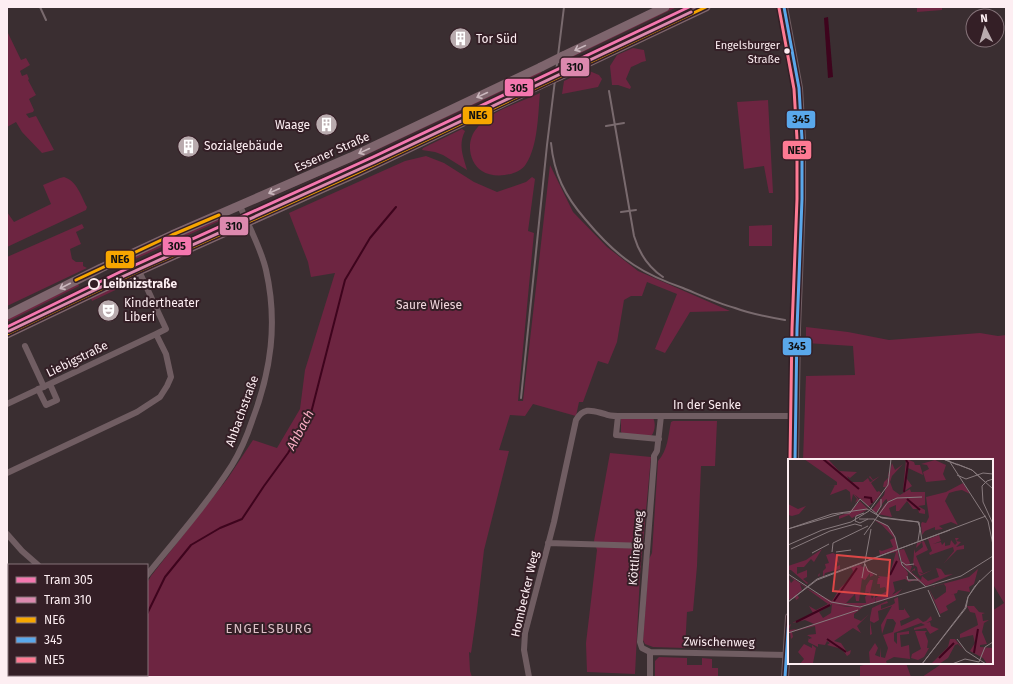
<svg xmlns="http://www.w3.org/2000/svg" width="1013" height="684" viewBox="0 0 1013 684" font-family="'Fira Sans',sans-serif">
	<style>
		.green { fill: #6d2541 }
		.water { fill: #3e041d }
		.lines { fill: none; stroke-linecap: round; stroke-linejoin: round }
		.stream { stroke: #3e041d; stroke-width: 2 }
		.minor { stroke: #705d62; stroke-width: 6 }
		.tertiary { stroke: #705d62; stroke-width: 8 }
		.secondary { stroke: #7e656d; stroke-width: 9 }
		.rail { stroke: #796a6e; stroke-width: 2 }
		.secondary-bridge { stroke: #7e656d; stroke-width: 9 }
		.bus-1-casing { stroke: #341f26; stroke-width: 6 }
		.bus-2-casing { stroke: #341f26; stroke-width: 6 }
		.bus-3-casing { stroke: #341f26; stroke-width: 6 }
		.bus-1 { stroke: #f7a600; stroke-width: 3 }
		.bus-2 { stroke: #5aa8eb; stroke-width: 3 }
		.bus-3 { stroke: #fe7a93; stroke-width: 3 }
		.tram-1-casing { stroke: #341f26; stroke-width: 6 }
		.tram-2-casing { stroke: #341f26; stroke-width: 6 }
		.tram-1 { stroke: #f477af; stroke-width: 3 }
		.tram-2 { stroke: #dc89ae; stroke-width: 3 }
		.oneway { stroke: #cab7bd }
		.bus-dot { fill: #fdeef2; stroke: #341f26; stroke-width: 1.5 }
		.stop-dot { fill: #341f26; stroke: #fdeef2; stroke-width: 2 }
		.labels { text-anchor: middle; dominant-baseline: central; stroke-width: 4; stroke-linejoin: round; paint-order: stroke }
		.bus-label { font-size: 11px; fill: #fdeef2; stroke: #341f26; text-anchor: end }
		.poi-label { font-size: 12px; fill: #fdeef2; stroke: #341f26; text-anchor: start }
		.street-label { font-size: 12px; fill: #fdeef2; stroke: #341f26 }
		.stop-label { font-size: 12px; font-weight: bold; fill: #fdeef2; stroke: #341f26; text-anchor: start }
		.park-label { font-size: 12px; fill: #f0d6dc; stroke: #341f26 }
		.water-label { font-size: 13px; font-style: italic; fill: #fbafc5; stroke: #341f26 }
		.neighbourhood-label { font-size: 13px; letter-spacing: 1px; fill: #dbbfc6; stroke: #341f26 }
		.inset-river { fill: none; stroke: #3e041d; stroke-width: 2 }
		.inset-road { fill: none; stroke: #887b7e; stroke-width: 1 }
		.view { fill: #dc4646; fill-opacity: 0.15; stroke: #dc4646; stroke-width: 2 }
		.inset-edge { fill: none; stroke: #fdeef2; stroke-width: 2 }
		.line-badge { stroke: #341f26; stroke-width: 1.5 }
		.pale-badge-label { font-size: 11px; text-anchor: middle; font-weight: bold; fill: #111 }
	</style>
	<rect width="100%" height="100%" fill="#3a2e31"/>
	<path class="green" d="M672 7H677L562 62V60Z
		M693 7H698L561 72V70Z
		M917 7H942V10L917 12Z
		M7 31 21 60 26 58 30 65 20 71 22 76 27 74 29 79 28 80 36 95 29 99 34 110 33 112 26 114 29 118 36 116 54 150 42 153 22 132 16 122 7 127Z
		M633 48 644 50 646 61C640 62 637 65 631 67L626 79 631 87 630 89 618 85H612L610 66 617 55Z
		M541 70V73L362 157 248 207Z
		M587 70 599 75 602 79 598 87 562 94 564 81Z
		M541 80V81L323 184 252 215 251 214 383 154Z
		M540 93C538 114 538 146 526 164 519 176 493 179 482 171 468 162 466 140 477 128 490 111 521 102 540 93Z
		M768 100 773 193H769L764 166 744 169 737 102Z
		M462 129 465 131C458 145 463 156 467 170L443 155 435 152 422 150 423 148Z
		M426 156 444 163 474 182 497 192 526 182 532 177 535 179 528 231 534 233 518 401H523L550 165 573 212 607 247 638 271 730 311 690 312 665 353 655 349 677 294 647 282 642 296H631L624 300 617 342 608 364 598 361 583 402H579L576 416 533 404 525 416 510 415 499 450 509 451 484 550 477 611 471 653 469 652 470 671 472 677H105L106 675H147V583L151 576 228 478 253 440 277 448 300 409 305 370 335 273 311 277 308 262 289 213 405 161Z
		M64 177C77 181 81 196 87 207L86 210 7 247V212L14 222 51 204 43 185 60 178Z
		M225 216 226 218 122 265 121 262Z
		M82 224 84 228 76 232 81 244 70 249 72 259 76 262H83V266L87 268 7 306V257Z
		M228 224 230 227 126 274 125 271Z
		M772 225V246H749V226Z
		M125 282 126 285 92 301 91 298Z
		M78 284 79 286 7 322V319Z
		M81 292 82 295 7 331V329Z
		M806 327 848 332 889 340 980 333 998 336 1006 335V677H922L943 663H992V611L1004 603 994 586H992V460H803L806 376 855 375 853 346 806 343Z
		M623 417 653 418C656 423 655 432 651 436L624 434 621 432V419Z
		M673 421H717L715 466H701L697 566 693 611 687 612 685 648 653 647 645 644 643 640 649 559 652 553 658 461C668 450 668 436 671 422Z
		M610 453 651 457 640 575 635 674 587 672 586 643 597 550 594 541Z
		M659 657 687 658V665H702V658L712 659V668H718V677H655V661Z
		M871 663H906L911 677H860V666Z"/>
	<path class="water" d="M828 17 833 77 828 78 824 18Z"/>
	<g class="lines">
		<path class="stream" d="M147 614 165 577 191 545 220 528 242 519 264 486 288 453 311 413 345 280 370 238 396 207
			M118 677V675"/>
		<path class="minor" d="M25 346 44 387
			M38 389 46 405 57 400 50 384
			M7 404 156 334
			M618 416 616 435 659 439
			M7 473 137 412 160 397 167 386 171 377 166 354 156 334 166 329 139 271
			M7 534 22 551 38 565
			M548 543 647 546
			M147 575C176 539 207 504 232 465 240 452 247 436 252 421 271 371 278 323 266 270 261 248 249 227 240 206
			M650 652 787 655
			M10 675 14 677
			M102 677V675
			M529 677 524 650 525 633 554 522 576 420C584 406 593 411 605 414 609 416 613 416 618 416H796
			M650 677V652L642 648 640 642 654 461V456L657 451 661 416"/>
		<path class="tertiary" d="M784 7 799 88 802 139V199L797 329 795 460
			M785 677 789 617"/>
		<path class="secondary" d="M563 56 665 7
			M560 76 706 7
			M7 315 101 268 172 235 351 157 541 67
			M7 334 139 271 357 173 540 85"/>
		<path class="rail" d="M40 7 46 20
			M609 91 634 236C639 253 648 267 663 277
			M606 126 624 123
			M551 143C554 174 565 196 585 219 600 237 615 253 634 265 649 275 666 282 683 288 700 295 717 303 735 308 751 314 768 317 785 320
			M621 212 636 210
			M521 398 547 145 564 7"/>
		<path class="secondary-bridge" d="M541 67 563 56
			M540 85 560 76"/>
		<defs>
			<path id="bus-1" d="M76 280 172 235 219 215
				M7 334 139 271 357 173 706 7"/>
			<path id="bus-2" d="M784 7 799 88 802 139V199L797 329 795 460
				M785 677 789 617"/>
			<path id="bus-3" d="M779 8 794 89 797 139V199L792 329 790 460"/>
		</defs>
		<use href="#bus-1" class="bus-1-casing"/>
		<use href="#bus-2" class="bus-2-casing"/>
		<use href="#bus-3" class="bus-3-casing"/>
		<use href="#bus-1" class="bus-1"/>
		<use href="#bus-2" class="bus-2"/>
		<use href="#bus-3" class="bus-3"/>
		<defs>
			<path id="tram-1" d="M7 327 122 271 373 157 689 7"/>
			<path id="tram-2" d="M9 331 124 276 375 162 691 12"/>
		</defs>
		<use href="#tram-1" class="tram-1-casing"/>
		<use href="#tram-2" class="tram-2-casing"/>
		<use href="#tram-1" class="tram-1"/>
		<use href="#tram-2" class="tram-2"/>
	</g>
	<defs><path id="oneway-shaft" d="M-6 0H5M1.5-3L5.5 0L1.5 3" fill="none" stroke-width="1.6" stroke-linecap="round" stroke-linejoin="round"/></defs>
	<g class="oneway">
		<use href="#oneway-shaft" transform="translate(580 48) rotate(155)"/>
		<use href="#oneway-shaft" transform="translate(482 95) rotate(155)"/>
		<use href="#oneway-shaft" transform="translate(364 151) rotate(155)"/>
		<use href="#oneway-shaft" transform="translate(274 191) rotate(156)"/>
		<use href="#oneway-shaft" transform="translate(65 286) rotate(153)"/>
	</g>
	<defs>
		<symbol id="building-disc" viewBox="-11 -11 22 22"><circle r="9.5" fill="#b9abae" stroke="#341f26"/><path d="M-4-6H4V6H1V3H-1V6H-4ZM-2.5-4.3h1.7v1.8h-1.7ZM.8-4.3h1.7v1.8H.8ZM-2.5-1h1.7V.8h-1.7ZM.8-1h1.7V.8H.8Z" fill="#fff"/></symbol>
		<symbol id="theatre-disc" viewBox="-11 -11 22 22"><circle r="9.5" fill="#b9abae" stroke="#341f26"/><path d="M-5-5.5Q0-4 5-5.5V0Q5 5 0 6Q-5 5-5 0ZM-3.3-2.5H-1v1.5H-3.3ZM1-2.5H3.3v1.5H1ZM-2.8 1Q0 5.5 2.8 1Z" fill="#fff"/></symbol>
	</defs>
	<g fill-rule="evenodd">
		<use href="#building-disc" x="448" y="26" width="25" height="25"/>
		<use href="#building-disc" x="314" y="112" width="25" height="25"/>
		<use href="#building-disc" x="176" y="134" width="25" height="25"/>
		<use href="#theatre-disc" x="96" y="298" width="25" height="25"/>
	</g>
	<circle class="bus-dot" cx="787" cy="51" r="3.5"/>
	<circle class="stop-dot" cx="94" cy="284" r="5"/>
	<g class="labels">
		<g class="bus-label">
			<text x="780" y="45">Engelsburger<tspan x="780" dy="14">Straße</tspan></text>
		</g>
		<g class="poi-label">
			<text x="476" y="39">Tor Süd</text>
			<text x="310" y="125" text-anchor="end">Waage</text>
			<text x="204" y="146">Sozialgebäude</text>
			<text x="124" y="303">Kindertheater<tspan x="124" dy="14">Liberi</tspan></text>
		</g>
		<g class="street-label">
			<text transform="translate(332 152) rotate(-24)">Essener Straße</text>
			<text transform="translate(77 359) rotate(-26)">Liebigstraße</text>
			<text x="707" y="405">In der Senke</text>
			<text transform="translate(242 411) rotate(-70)">Ahbachstraße</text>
			<text transform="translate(636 548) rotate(-85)">Köttlingerweg</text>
			<text transform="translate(525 594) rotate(-77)">Hombecker Weg</text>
			<text transform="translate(719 642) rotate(1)">Zwischenweg</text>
		</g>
		<g class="stop-label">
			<text x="103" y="284">Leibnizstraße</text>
		</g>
		<g class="park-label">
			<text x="429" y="305">Saure Wiese</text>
		</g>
		<g class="water-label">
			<text transform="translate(300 430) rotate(-62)">Ahbach</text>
		</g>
		<g class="neighbourhood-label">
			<text x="269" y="628">ENGELSBURG</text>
		</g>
	</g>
	<g transform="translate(788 459)">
		<rect width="205" height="205" fill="#3a2e31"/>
		<path d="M16 0H40L51 12 69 13 62 19 59 17 62 23H75L80 19 82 23 85 22 81 18 82 17 85 21 92 17 95 21 92 17 83 24 89 33 91 32 93 34 89 38 94 34 98 28H95L96 23 101 18 100 17 101 12V17L99 25 96 31 93 36 80 48 73 40 82 38 72 40 66 35 71 41 67 44 69 40 65 35 63 44 62 33 58 30 42 36 47 26 34 27 49 26V23ZM118 0 126 3 127 6H132L135 16 120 9 119 20 124 27 115 33ZM147 1 158 6 155 15 158 21 138 23 135 13 141 10 139 6 133 5ZM104 4 107 11 115 5 104 17 102 23 105 31 112 36 122 30 123 33H137V38L119 39 137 38V46L130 47 137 51V55L131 54 130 50H125L119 42 111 52H108V46L101 49 104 58 90 55 97 45 107 39 99 43V40L97 41 88 54 84 51 96 36ZM175 24 182 35 174 31 168 32 161 34 157 42 170 66 163 63 151 67 155 70 147 71V68L137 72 134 76 133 65 134 63 138 64 141 58 138 38 158 33ZM72 42 80 50 65 60 78 51 64 59 61 56 51 60V57L60 54ZM0 45 10 50 18 47 11 55 4 57 0 56ZM86 61 97 65 105 73 108 82 111 100 120 114 119 121 128 120 132 123 127 121 121 123 117 120 105 123 107 132 104 136 114 130 108 137 88 144 87 139 99 132 97 128 92 129V125H89L90 119H92L90 117 101 118 108 93 93 96 107 90 92 96 91 91 94 92 105 88 102 81 106 79 94 66ZM151 76 153 82 145 85 153 83 154 86 157 83V87L162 86 163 81 167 86 169 84 168 82 167 79H171L168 82 173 83 168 88 176 86V90L169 91 156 104 166 92 165 88 142 96 141 94 144 92 140 80ZM136 82 140 91 128 97 135 114 130 113 134 115 144 111 132 117 130 114 129 108 126 106 125 108 126 93 127 90V94L135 88 134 83 128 89 129 84ZM34 90 26 103 23 100 16 108H9V115L19 111V118L15 120 20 124 19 125 3 111H0V107L18 101ZM116 90 122 104 121 106 124 107 122 113 127 109V112L126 111 123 113 133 121 134 117 140 122 151 118 148 109 153 110 157 116 165 115 138 127 122 114 115 105 110 91ZM45 94 49 96 51 104 49 102 47 105 48 108 52 106V110L37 114 36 117 31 118 30 116 32 114 31 118 35 117V112L38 109 37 105 41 104 38 96ZM76 105 72 107 76 108V111L77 107 86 116 82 118V114L77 121 74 120 71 142H68L67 135 58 144H78L77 138 81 133 77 134 78 127 82 121H85L82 134 84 140 87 135V144L67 148 48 146 60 148H75L66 155V159L73 162 81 155 69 167 73 174 65 169 46 182 53 184 59 193 63 191 62 195 59 197 54 190 39 186 42 184 39 182 37 186 30 185V188L20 183 21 178V180L24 179 19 176 28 175 27 167 4 173 5 178 3 180 2 174H0V167L3 165 1 171 9 170 3 173 26 165 17 161 4 164 25 154 21 147 28 151 40 145 18 129 44 142 52 129 63 119 65 112 63 108ZM44 145 43 154 35 159 31 153ZM190 110 186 125 181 128 182 133 170 131 169 134 162 136 166 135 168 141 158 147 160 151 152 155 141 130 147 141 158 133V128L156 125 143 128 181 118ZM0 116 18 128 16 130 17 128 12 125 14 131 9 135 11 139 8 141 7 138 0 141V122L1 120 3 124 6 121ZM110 138 111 151H116V149L122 158 112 162 113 167 130 159 135 163 138 162 143 157 144 161 138 164 142 163 143 167 151 170 142 175 138 169 126 171V169L137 166 133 164 106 174V182L109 185V174L121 172V175L112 176 113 188 121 186 122 200 106 198 98 202 99 205H82L81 193 87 184 90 189 87 196 92 198 93 188V198L97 199 100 189 95 176 105 173 108 164 105 160H99L94 175 93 166 104 147 90 152 91 161 86 164 82 162 84 175 82 176V159L84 149 99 142 100 144 93 146V150L104 146 107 144 106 140ZM179 147H186L191 153 197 154 194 155 195 162 201 161 196 164 194 173 199 185 192 186V188L205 189V205H199L195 199 182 192 187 184 185 176 172 179V175L190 166 189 161 177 167 189 161 187 154 182 153ZM127 172H139L137 174 140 182 139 189H141L136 198 130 201 123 199 124 195 133 190ZM162 180H167L175 190 170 185 167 186 160 199 151 205H143L160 188ZM16 185 24 189V186L28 189 25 204 12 205 16 200 10 193Z" fill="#6d2541" fill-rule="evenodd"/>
		<path class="inset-river" d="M35 0 71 30M116 33 120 4 118 1M76 38 83 39 84 44M119 40 132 51M102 116 109 102M46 142 69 109M8 163 42 146M39 180 58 193M186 194 190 170M151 199 166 184"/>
		<path class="inset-road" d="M155 0 170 6M155 0 184 11 205 30M160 0 200 62 205 86M169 5 184 11 198 24M169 16 178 20 195 14 205 15M205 20 199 22 194 27 195 43 205 65M54 54H62L72 40 92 58 131 63 134 82M76 54 68 57 67 62 72 64 80 60M88 55 93 47V40M71 60H86L100 67 107 78 114 106 138 128M0 70 55 54M0 70 44 55 79 50 94 59 130 63 132 69 130 82M76 76 100 43 109 39 134 38M0 86 34 71 63 63 81 52 100 26 103 0M3 90 42 72 67 65 74 67M44 93 45 84 80 67M48 93 63 91M24 94 41 85M114 103 118 106 126 105M77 105 80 112 89 116M0 115 43 143 72 148 173 117 205 97M119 117 120 121H130M74 119 83 70M140 131 152 158M0 143 29 121 198 57M0 143 29 120 162 71M0 174 70 151M169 180 178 192 198 205M134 205 178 149 180 138 187 127 205 110M134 205 177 149 180 138 192 121M164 205 177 200 191 203 197 188 205 183"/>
		<path class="view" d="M49 96 102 101 99 137 45 132Z"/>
		<rect width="205" height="205" class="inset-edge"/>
	</g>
	<g class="line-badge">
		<rect x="560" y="57" width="30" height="20" rx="4" fill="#dc89ae"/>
		<rect x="504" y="78" width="30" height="19" rx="4" fill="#f477af"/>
		<rect x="462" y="106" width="31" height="19" rx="4" fill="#f7a600"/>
		<rect x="786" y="110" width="30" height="19" rx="4" fill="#5aa8eb"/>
		<rect x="782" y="140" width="30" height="20" rx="4" fill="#fe7a93"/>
		<rect x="219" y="216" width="30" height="20" rx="4" fill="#dc89ae"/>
		<rect x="162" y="236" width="30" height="20" rx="4" fill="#f477af"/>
		<rect x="105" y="250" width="30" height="19" rx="4" fill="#f7a600"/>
		<rect x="782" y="337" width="30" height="19" rx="4" fill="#5aa8eb"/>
	</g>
	<g class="pale-badge-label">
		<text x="575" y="71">310</text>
		<text x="519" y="92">305</text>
		<text x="478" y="119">NE6</text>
		<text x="801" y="123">345</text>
		<text x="797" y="154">NE5</text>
		<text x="234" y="230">310</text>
		<text x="177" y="250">305</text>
		<text x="120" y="263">NE6</text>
		<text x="797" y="350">345</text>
	</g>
	<rect width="1013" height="684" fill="none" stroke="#fdeef2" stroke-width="16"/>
	<rect x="8" y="564" width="140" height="112" fill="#341f26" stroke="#847278"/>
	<rect x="16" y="577" width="20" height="6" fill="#f477af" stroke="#847278"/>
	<text x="44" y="584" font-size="12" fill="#fdeef2">Tram 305</text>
	<rect x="16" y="597" width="20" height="6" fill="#dc89ae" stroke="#847278"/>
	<text x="44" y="604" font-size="12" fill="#fdeef2">Tram 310</text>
	<rect x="16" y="617" width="20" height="6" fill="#f7a600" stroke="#847278"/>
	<text x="44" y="624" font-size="12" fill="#fdeef2">NE6</text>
	<rect x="16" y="637" width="20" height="6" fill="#5aa8eb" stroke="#847278"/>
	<text x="44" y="644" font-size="12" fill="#fdeef2">345</text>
	<rect x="16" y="657" width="20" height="6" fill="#fe7a93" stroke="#847278"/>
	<text x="44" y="664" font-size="12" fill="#fdeef2">NE5</text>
	<g transform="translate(985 28) rotate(355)"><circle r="19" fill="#341f26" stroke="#847278"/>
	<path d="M0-3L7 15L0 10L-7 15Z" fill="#b9abae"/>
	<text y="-6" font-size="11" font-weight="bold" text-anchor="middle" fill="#fdeef2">N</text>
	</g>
</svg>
